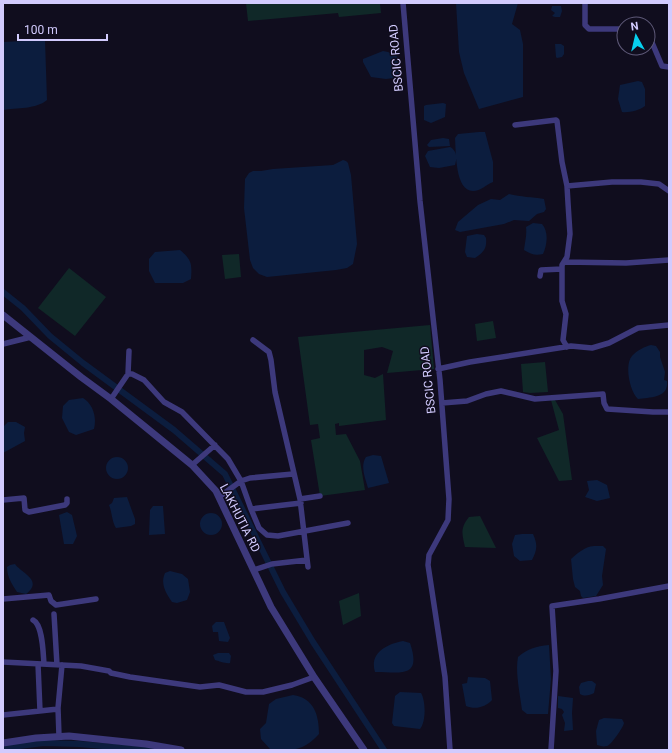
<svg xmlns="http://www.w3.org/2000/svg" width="672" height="753" viewBox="0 0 672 753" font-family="Roboto,sans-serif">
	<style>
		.green { fill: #102828 }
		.water { fill: #0c1d3e }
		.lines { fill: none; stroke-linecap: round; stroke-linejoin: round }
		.canal { stroke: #0c1d3e; stroke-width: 6 }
		.minor { stroke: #3d397c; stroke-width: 5.5 }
		.tertiary { stroke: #3d397c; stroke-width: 7 }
		.labels { text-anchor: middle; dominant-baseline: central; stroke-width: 3; stroke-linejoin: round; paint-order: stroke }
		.street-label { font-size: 12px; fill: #d2cbfe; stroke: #100d1e }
	</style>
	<rect width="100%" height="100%" fill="#100d1e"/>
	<path class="green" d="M246 3H386L380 4 381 13 339 17 338 13 248 21Z
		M239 254 241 277 225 279 222 255Z
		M69 268 106 297 75 336 38 308Z
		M493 321 496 338 477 341 475 324Z
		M430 325 434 369 387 373 393 351 382 347 364 350V375L375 378 383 374 386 420 339 426V423L335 424 336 435 346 434 360 461 365 490 320 496 311 440 320 438 318 424 310 425 298 337Z
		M545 362 548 392 530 393 523 392 521 364Z
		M551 400H555L563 414 572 480 559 481 537 438 559 430Z
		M480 516 496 548 465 547C462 534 460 528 469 517Z
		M359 593 361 616 343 625 339 601Z"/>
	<path class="water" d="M456 3H518L512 24 520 30 523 44V97L479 109 464 73 459 52Z
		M552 6H561L562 11 560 17H555L552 16 555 13 551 10Z
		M45 40 47 100C37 109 16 108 3 110V42Z
		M555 44H561L564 46V54L562 57 557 58 556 57Z
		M383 51 388 52 398 57 401 77 386 79 371 77 363 62V59Z
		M638 81 642 82 645 89V106C640 110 629 113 622 112L618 99 620 85Z
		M443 103 446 104 445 117 431 123 424 120V106L426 105Z
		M479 132H485L493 162V182C485 185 481 191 473 191 455 191 456 152 455 138L458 134Z
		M443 138 449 139 450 146 429 147 427 145 431 140Z
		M450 147C457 150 457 159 455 165L439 168 430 167 425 156 428 151Z
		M343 160 346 161 348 163 351 175 357 244 353 264 347 268 336 270 267 277 259 274 253 268 250 260 244 208 245 179 249 173 253 171H261L273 169 333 165Z
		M509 194C521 197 532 197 544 199L546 209 544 212 537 214 529 221 514 220 504 224 460 232 455 230 458 222 478 205 491 199 500 200Z
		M533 223 542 224C549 232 547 245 543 254 535 256 531 254 524 250 525 241 527 235 526 227Z
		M477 234 484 235 486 238C487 248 484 252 475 258L467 257 465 252 467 236Z
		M180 250C192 260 192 264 191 279L183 283H155L149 271V259L155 252Z
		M651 345 656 346 660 352V357L665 372 664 380 667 381C669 398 650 397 638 399 630 392 624 365 632 356 636 351 646 346 651 345Z
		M83 398C93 404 97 417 94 429L76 435 69 432 62 418 63 406 69 400Z
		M8 422H16L25 427 24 433 25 441 3 453V427Z
		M373 455 381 456 389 483 368 488C365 478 360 466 366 457Z
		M106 468a11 11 0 1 1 22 0a11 11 0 1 1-22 0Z
		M597 480 607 485 610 498 597 501 585 497 589 490 587 481Z
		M127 497 135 519V524L131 526 116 528C112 522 112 512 109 505L112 503 114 498Z
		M153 506H163L165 534 149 535 150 510Z
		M67 512 72 515 77 536 73 544H64L59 515Z
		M200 524a11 11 0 1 1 22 0a11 11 0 1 1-22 0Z
		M522 534H533C538 545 537 550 532 560L520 561 514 556 512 544 515 535Z
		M594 546H603L606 549 602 576 603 585 596 596 583 598 581 596 580 591 575 587 573 579 571 559C578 553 584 547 594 546Z
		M15 564C21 573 44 580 26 594L17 592C12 584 7 577 7 567L10 565Z
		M170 571 182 574 188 579 190 592 187 600 177 603 172 602C166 593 160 584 165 573Z
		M216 622H224L230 638 228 642 219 641 218 632H213L212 626Z
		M403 641 410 643C422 679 401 672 375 672 369 653 387 644 403 641Z
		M549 645 551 679 548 714H527L522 710C520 694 515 672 518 657 527 649 536 646 549 645Z
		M218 653H229L231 656 230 663C226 664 219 661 215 660L213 655Z
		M468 677 485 678 490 681 492 700C486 707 475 710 466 706L462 684 467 683Z
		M588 681H592L596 684 594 693C590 695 585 697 580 694L579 687 581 683Z
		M400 692 421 693C426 701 426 722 420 729L394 726 392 723 395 696Z
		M293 695C314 698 319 715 319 734 304 751 292 751 270 749L261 739 260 729 266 723 269 704 276 699Z
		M558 696 573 698 572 713 573 730 564 731 565 723 562 715 564 712 562 709 558 708Z
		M604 718 622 719 624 723C623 728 611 745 607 746 603 747 601 746 597 745L596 731 599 720Z"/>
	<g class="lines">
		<path class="canal" d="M3 292 23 308 50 336 83 363 174 430 225 474 283 592 313 642 384 750
			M3 748 44 743 79 744 151 750"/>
		<path class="minor" d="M403 3 420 201 440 380 449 499 448 520 429 555 428 565 445 677 450 750
			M585 3V25L589 29H624
			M648 33 662 66 669 67
			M515 125 556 120 557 121 562 162 567 186 568 203 570 234 567 257 562 265V301L566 314 563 340 567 347
			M567 186 612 182H641L659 184 669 191
			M564 262 626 263 669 260
			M540 276 541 270 562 269
			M253 340 269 352 271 360 275 392 300 499 308 567
			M3 344 31 337
			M438 369 470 362 571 346 592 348 609 343 638 328 669 325
			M128 374H132L144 380 164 402 182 412 228 459 241 481 251 509 259 528 267 535 278 536 348 523
			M111 399 128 374 129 351
			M442 403 467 401 486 394 501 391 535 399 603 394 604 403 607 409 653 412H669
			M192 465 215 445
			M219 497 241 481 250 478 293 474
			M300 499 320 496
			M3 500 24 498 25 510 29 512 65 505 67 503V499
			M251 509 301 503
			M254 570 272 564 307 560
			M3 599 49 595 51 601 56 605 96 599
			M54 614 57 665
			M33 620C43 625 43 653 44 664
			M3 662 81 666 109 671 111 673 130 677 200 687 219 685 246 692H263L292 685 314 677
			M38 664 40 711
			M3 715 58 709
			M59 736 58 708 62 665
			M551 750 556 671 552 606 599 599 669 586"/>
		<path class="tertiary" d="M3 315 81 377 111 399 192 465 216 491 271 607 314 677 364 750
			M3 743 36 738 69 736 146 744 181 750"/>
	</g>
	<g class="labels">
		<g class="street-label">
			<text transform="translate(396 58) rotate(-95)">BSCIC ROAD</text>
			<text transform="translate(428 380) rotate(-96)">BSCIC ROAD</text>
			<text transform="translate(240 518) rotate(63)">LAKHUTIA RD</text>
		</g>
	</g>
	<rect width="672" height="753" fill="none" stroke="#d2cbfe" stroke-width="8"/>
	<g transform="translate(636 36) rotate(352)"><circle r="19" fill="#100d1e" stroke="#5e5978"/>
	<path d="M0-3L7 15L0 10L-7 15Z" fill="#07d0ee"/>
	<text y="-6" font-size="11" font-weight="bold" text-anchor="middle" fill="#d2cbfe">N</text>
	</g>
	<path d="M18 34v6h89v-6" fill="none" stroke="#d2cbfe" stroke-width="2"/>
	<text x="24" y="34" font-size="12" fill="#d2cbfe" stroke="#100d1e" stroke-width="3" paint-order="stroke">100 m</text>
</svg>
